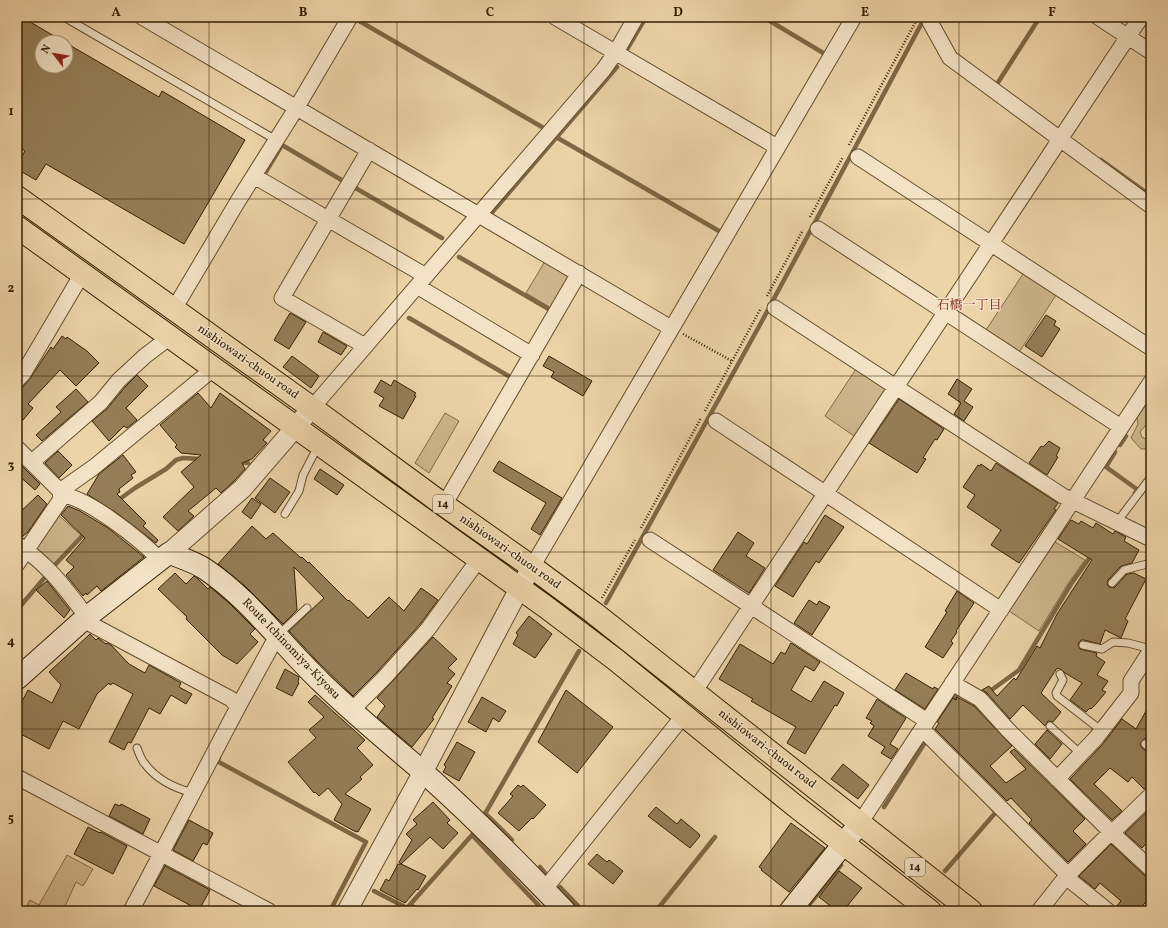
<svg xmlns="http://www.w3.org/2000/svg" width="1168" height="928" viewBox="0 0 1168 928" font-family="Vollkorn,'Noto Serif JP',serif">
	<style>
		.green { fill: #ceb58b; stroke: #826b46 }
		.lines { fill: none; stroke-linecap: round; stroke-linejoin: round }
		.stream { stroke: #7f6743; stroke-width: 4.5 }
		.building { fill: #957e57; stroke: #362100 }
		.service-casing { stroke: #644e2a; stroke-width: 9 }
		.minor-casing { stroke: #644e2a; stroke-width: 17 }
		.tertiary-casing { stroke: #644e2a; stroke-width: 21 }
		.secondary-casing { stroke: #362100; stroke-width: 23 }
		.primary-casing { stroke: #362100; stroke-width: 24 }
		.path { stroke: #362100; stroke-width: 2.5; stroke-dasharray: 1 2; stroke-linecap: butt }
		.service { stroke: #f3e2c6; stroke-width: 7 }
		.minor { stroke: #f3e2c6; stroke-width: 15 }
		.tertiary { stroke: #f3e2c6; stroke-width: 19 }
		.secondary { stroke: #f3e2c6; stroke-width: 21 }
		.primary { stroke: #edd3a8; stroke-width: 22 }
		.grid { fill: none; stroke: #362100; stroke-width: 1; stroke-opacity: 0.55 }
		.labels { text-anchor: middle; dominant-baseline: central; stroke-width: 3; stroke-linejoin: round; paint-order: stroke }
		.shield { fill: #f3e2c6; stroke: #6f5b3b; stroke-width: 1 }
		.shield-label { font-size: 11px; font-weight: bold; fill: #362100 }
		.street-label { font-size: 12px; fill: #362100; stroke: #f3e2c6 }
		.neighbourhood-label { font-size: 13px; fill: #7a1f14; stroke: #f3e2c6 }
		.neatline { fill: none; stroke: #362100; stroke-width: 1.5 }
		.grid-label { font-size: 13px; text-anchor: middle; font-weight: bold; fill: #362100 }
	</style>
	<rect width="100%" height="100%" fill="#edd3a8"/>
	<filter id="stains"><feTurbulence type="fractalNoise" baseFrequency=".005" numOctaves="4"/><feColorMatrix values="0 0 0 0 .2 0 0 0 0 .09 0 0 0 0 .02 0 0 0 .5 -.17"/></filter>
	<radialGradient id="worn" r=".72"><stop offset=".6" stop-color="#630" stop-opacity="0"/><stop offset="1" stop-color="#630" stop-opacity=".3"/></radialGradient>
	<path class="green" d="M547 258 572 273 551 308 526 293Z
		M1025 271 1058 292 1018 354 984 333Z
		M858 366 889 390 857 438 825 416Z
		M1151 396V419L1140 432 1142 437 1147 440 1148 445 1145 449H1141L1131 438 1138 424 1137 418Z
		M445 413 459 421 429 473 415 463Z
		M57 514 81 535 52 566 36 549Z
		M1055 542 1085 560 1069 582 1039 631 1009 611Z
		M67 855 93 869 83 886 76 882 63 911H24L30 900 39 905Z"/>
	<g class="lines">
		<path class="stream" d="M763 17 825 54
			M354 18 542 127
			M626 51 646 17
			M997 84 1040 17
			M556 137 719 231
			M1101 160 1151 196
			M264 175 282 145 345 182
			M352 186 442 238
			M489 216 617 67
			M459 257 552 311
			M409 318 512 378 514 376
			M1120 445 1126 436
			M1115 452 1106 467 1138 490 1135 493
			M238 462 248 463
			M117 501 135 488 166 469 176 460 183 458 202 459
			M53 567 86 532
			M606 603 762 321 925 17
			M17 610 46 576
			M982 697 1019 670 1071 584 1093 553
			M951 703 959 691
			M939 719 946 709
			M219 758 217 761 366 842 330 911
			M884 807 926 741 929 744
			M485 813 512 840
			M482 819 579 651
			M476 828 472 835 544 911
			M540 867 545 873
			M945 871 996 812 993 809
			M560 887 583 911
			M374 891 407 908 472 835
			M410 905 421 911
			M656 911 715 837
			M804 911 841 865"/>
	</g>
	<path class="building" d="M17 17H22L64 42H42V66H66V43L159 97 162 91 245 140 184 244 46 164 36 180 17 169V165L25 151 17 146Z
		M290 313 306 322 289 349 274 340Z
		M1046 315 1056 321 1054 325 1060 329 1042 357 1025 346Z
		M323 332 347 346 341 355 318 342Z
		M62 336 66 339 67 337 87 351 99 363 76 386 60 370 28 404 33 408 23 420 19 415 17 417V389L23 387 29 380 51 347 53 349Z
		M292 356 319 376 311 388 283 367Z
		M549 356 592 381 583 396 551 377 554 372 543 366Z
		M137 375 148 386 126 408 137 420 127 428 124 426 109 441 92 421 107 409 126 386Z
		M957 379 972 389 964 401 973 407 964 421 954 414 961 403 948 394Z
		M381 380 391 386 394 380 416 393 414 395 416 396 403 419 379 406 384 398 374 392Z
		M76 389 88 402 42 441 36 435 61 412 56 407Z
		M198 393 211 408 220 393 271 431 263 440 267 443 252 459 242 463 245 469 235 480 221 493 216 488 188 511 194 516 178 531 163 517 194 487 181 472 201 455 181 453 175 447 177 445 160 425Z
		M899 399 944 429 937 440 935 439 923 458 926 459 917 473 869 443Z
		M1049 441 1060 448 1056 456 1058 457 1047 475 1029 463 1041 446 1043 447Z
		M58 451 72 465 59 478 45 463Z
		M123 455 136 472 131 475 133 478 119 489 120 492 117 494 146 523 143 526 158 540 156 543 118 514 87 494 99 474Z
		M17 461 40 484 35 490 17 474Z
		M499 461 562 498 540 535 531 529 546 503 493 471Z
		M996 463 1058 503 1054 509 1056 510 1019 563 991 545 1001 530 967 507 975 495 963 487 978 465 980 466 981 464 991 471Z
		M320 469 344 485 337 495 314 479Z
		M270 478 290 492 275 513 255 498Z
		M38 495 47 504 28 532 22 537 17 535V515Z
		M252 498 261 504 251 519 242 512Z
		M68 506 80 511 108 528 144 557 101 591 97 586 87 595 86 593 83 596 66 575 74 567 66 560 85 538 61 515Z
		M825 515 844 527 819 563 816 561 793 597 775 586 804 542 807 544Z
		M1071 520 1079 524 1081 521 1093 528 1096 523 1113 534 1115 531 1126 537 1124 541 1139 550 1132 563 1121 566 1108 580 1107 584 1109 587 1114 588 1127 574 1134 573 1146 579 1125 619 1128 621 1121 638 1105 630 1100 644 1084 640H1081L1078 644 1080 649 1097 653 1096 656 1105 662 1097 675 1108 681 1102 690 1106 692 1096 704 1091 709 1090 708 1086 712 1070 700 1082 683 1065 673 1062 670 1057 668 1041 693 1061 712 1053 722 1048 721 1045 726 1023 705 1010 719 987 693 982 690 989 686 997 696 1014 678 1016 680 1037 646 1040 648 1057 614 1092 560 1058 539Z
		M252 526 266 539 273 533 301 558 302 557 308 563 309 562 348 601 349 600 368 618 389 597 404 611 421 588 438 600 421 623 377 672 353 696 316 660 289 631 324 598 294 567 297 610 283 624 245 586 218 564Z
		M738 532 754 543 746 556 765 568 749 593 713 570Z
		M175 573 186 584 194 576 198 579 208 589 210 587 229 603 255 629 250 634 258 642 237 664 222 655 186 619 187 617 158 589Z
		M47 581 70 610 64 618 36 590Z
		M957 591 974 603 956 631 957 632 951 641 953 643 943 658 925 647 947 612 945 611Z
		M809 600 817 605 819 601 830 607 812 635 794 623Z
		M529 616 552 634 535 658 513 644 518 635 516 633Z
		M90 634 96 640 98 638 106 644 107 643 111 645 129 664 145 673 149 665 181 683 179 687 192 694 186 704 171 695 160 714 149 708 131 743 128 742 124 750 109 742 133 694 113 683 110 685 109 683 97 694 79 729 63 721 49 749 17 732V727L22 717 17 714V711L28 690 52 703 61 685 49 672Z
		M433 637 457 659 448 668 455 674 447 683 452 686 432 718 434 719 412 747 377 717 385 706 377 698Z
		M791 643 820 662 814 671 805 666 791 690 811 702 824 681 844 693 837 706 835 705 805 754 787 743 796 727 751 701 753 699 719 679 740 644 773 664 781 652 785 654Z
		M285 669 299 677 298 682 299 683 292 696 276 688Z
		M906 673 933 689 934 687 938 689 925 709 895 690Z
		M566 690 613 727 577 773 538 742Z
		M315 695 365 740 357 748 373 765 360 777 362 779 345 794 371 809 358 832 356 831V832L334 820 342 804 328 788 319 796 315 792 314 793 288 762 316 738 309 730 324 717 308 702Z
		M482 697 506 711 499 722 493 718 486 732 468 722Z
		M957 697 974 706 1012 746 990 766 1006 783 1026 769 1010 752 1014 749 1085 819 1073 831 1086 844 1068 862 1029 823 1032 820 1011 798 1007 801 935 729 939 723 937 722 953 698 956 700Z
		M877 699 906 718 890 744 898 749 891 759 881 753 885 747 868 736 874 726 870 723 872 721 866 718Z
		M1151 702V742L1146 739H1144L1140 744 1142 748 1151 754V786L1144 789 1132 777 1128 782 1110 768 1094 784 1122 811 1112 820 1070 779 1103 744 1122 719 1136 729Z
		M1047 730 1062 744 1050 759 1035 744Z
		M457 742 475 752 459 781 443 772 446 767 444 765Z
		M843 764 869 785 858 799 831 779Z
		M518 785 521 787 523 785 546 805 533 819 532 818 519 831 498 813 513 796 510 794Z
		M433 802 450 820 447 823 458 833 443 849 430 837 401 864 426 876 418 890 417 889 405 903 380 890 386 879 389 881 398 864H401L399 862 412 840 406 834 417 824 413 820Z
		M115 804 120 806 121 804 150 819 143 834 109 816Z
		M656 807 677 824 681 819 699 834 700 836 690 848 648 816Z
		M1151 808V838L1142 848 1125 833Z
		M189 820 213 833 207 845 203 843 193 861 173 850Z
		M791 823 825 848 789 892 761 870 762 869 759 867Z
		M88 827 100 833 101 832 127 846 113 874 74 854Z
		M1111 844 1145 876 1151 878V896L1138 911H1117L1116 907 1121 901 1100 883 1095 889 1079 876Z
		M597 854 607 862 609 860 623 871 613 884 588 864Z
		M165 866 210 890 199 910 154 886Z
		M839 871 862 888 843 911H837L819 897Z"/>
	<g class="lines">
		<defs>
			<path id="service" d="M64 17 276 140
				M285 514 299 491 303 475 318 446
				M1117 522 1151 477
				M1112 583 1124 570 1151 563
				M278 635 307 608
				M1083 645 1102 649 1113 642 1128 643 1151 649
				M1060 674 1063 680 1056 693 1057 696 1102 731
				M1050 726 1081 754
				M1145 744 1151 749
				M137 748C139 753 141 760 145 764 157 780 174 788 193 793"/>
			<path id="minor" d="M142 17 671 328
				M555 17 777 147
				M1098 17 1151 52
				M930 22 950 58 1151 206
				M858 157 1151 348
				M254 176 426 276
				M818 229 1121 427
				M417 286 532 355
				M775 308 1063 496 1151 539
				M174 309 238 201 297 107 350 17
				M365 346 282 298 369 150
				M17 380 23 374 82 274
				M312 408 604 69 616 52 636 17
				M716 421 1001 610
				M17 448 60 491 61 499 17 564
				M32 462 101 402 119 380 145 356 170 337
				M60 491 94 467 213 369
				M61 495C86 496 142 541 160 560
				M444 505 579 273
				M650 540 927 721
				M17 544C48 564 65 588 87 617
				M532 567 854 17
				M83 620 231 699 238 707
				M952 683 980 699 1008 730 1111 832 1151 869
				M694 692 1141 17
				M351 711 384 678 428 629 479 559
				M922 729 1068 875
				M17 777 269 911
				M1057 779 1096 738 1131 693V681L1151 650
				M860 823 1151 382
				M1066 877 1108 911
				M544 890 684 715
				M131 911 238 707 277 636
				M1039 911 1066 877 1111 832 1117 828 1151 795"/>
			<path id="tertiary" d="M169 553 243 488 312 408
				M347 911 423 772 519 589 532 567"/>
			<path id="secondary" d="M17 679 83 620 169 553C181 558 195 562 205 569 251 600 282 645 322 683 354 714 388 742 422 771 472 815 519 863 565 911
				M790 911 860 823"/>
			<path id="primary" d="M17 197 312 408 444 505 532 567 594 613 971 911
				M17 227 546 607 616 660 794 805 930 911"/>
		</defs>
		<use href="#service" class="service-casing"/>
		<use href="#minor" class="minor-casing"/>
		<use href="#tertiary" class="tertiary-casing"/>
		<use href="#secondary" class="secondary-casing"/>
		<use href="#primary" class="primary-casing"/>
		<path class="path" d="M849 145 915 23
			M810 217 843 157
			M767 296 803 230
			M683 334 732 361
			M705 411 761 308
			M641 528 701 418
			M602 598 635 540"/>
		<use href="#service" class="service"/>
		<use href="#minor" class="minor"/>
		<use href="#tertiary" class="tertiary"/>
		<use href="#secondary" class="secondary"/>
		<use href="#primary" class="primary"/>
	</g>
	<path class="grid" d="M209 17V911M397 17V911M584 17V911M771 17V911M959 17V911M17 199H1151M17 376H1151M17 552H1151M17 729H1151"/>
	<g class="labels">
		<g class="shield">
			<rect x="433" y="495" width="20" height="18" rx="3"/>
			<rect x="905" y="858" width="20" height="18" rx="3"/>
		</g>
		<g class="shield-label">
			<text x="443" y="504">14</text>
			<text x="915" y="867">14</text>
		</g>
		<g class="street-label">
			<text transform="translate(248 362) rotate(35)">nishiowari-chuou road</text>
			<text transform="translate(510 552) rotate(35)">nishiowari-chuou road</text>
			<text transform="translate(291 649) rotate(46)">Route Ichinomiya-Kiyosu</text>
			<text transform="translate(767 749) rotate(38)">nishiowari-chuou road</text>
		</g>
		<g class="neighbourhood-label">
			<text x="969" y="306">石橋一丁目</text>
		</g>
	</g>
	<rect width="1168" height="928" fill="none" stroke="#edd3a8" stroke-width="44"/>
	<g transform="translate(54 54) rotate(301)"><circle r="19" fill="#f3e2c6" stroke="#a79577"/>
	<path d="M0-3L7 15L0 10L-7 15Z" fill="#8f2418"/>
	<text y="-6" font-size="11" font-weight="bold" text-anchor="middle" fill="#362100">N</text>
	</g>
	<rect x="22" y="22" width="1124" height="884" class="neatline"/>
	<g class="grid-label">
		<text x="116" y="16">A</text>
		<text x="303" y="16">B</text>
		<text x="490" y="16">C</text>
		<text x="678" y="16">D</text>
		<text x="865" y="16">E</text>
		<text x="1052" y="16">F</text>
		<text x="11" y="115">1</text>
		<text x="11" y="292">2</text>
		<text x="11" y="469">3</text>
		<text x="11" y="645">4</text>
		<text x="11" y="822">5</text>
	</g>
	<rect width="100%" height="100%" filter="url(#stains)"/>
	<rect width="100%" height="100%" fill="url(#worn)"/>
</svg>
